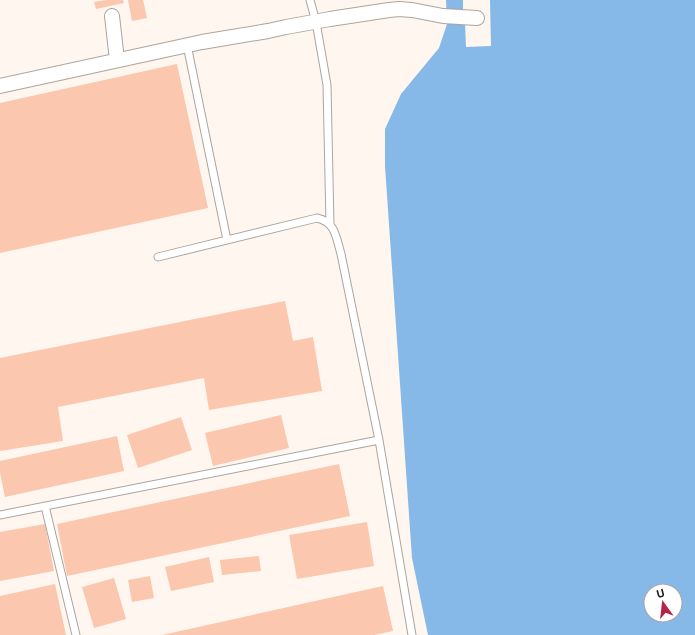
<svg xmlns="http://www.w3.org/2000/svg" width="695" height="635" viewBox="0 0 695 635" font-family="'Noto Sans',sans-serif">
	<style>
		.water { fill: #86b8e8; fill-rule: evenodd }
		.pier { fill: #fef6ef }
		.building { fill: #fbc7ae }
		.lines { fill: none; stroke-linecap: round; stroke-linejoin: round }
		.lane-casing { stroke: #aca59e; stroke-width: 9 }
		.street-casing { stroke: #aca59e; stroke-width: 16 }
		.lane { stroke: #fff; stroke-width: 7 }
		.street { stroke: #fff; stroke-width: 14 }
	</style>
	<rect width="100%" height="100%" fill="#fef6ef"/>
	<path class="water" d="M446 0H695V635H428L412 558 385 166V129L401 94 439 48 447 24ZM651 591H675V615H651Z"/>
	<path class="pier" d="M463 0H490L491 46 466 47 465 23 447 24V12H463Z"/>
	<path class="building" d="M106 0H123L124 3 96 9 94 2Z
		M128 0H143L147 18 132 21Z
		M177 64 208 208 0 253V103Z
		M285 301 293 341 313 337 322 391 209 410 204 378 58 407 63 441 0 451V358Z
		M281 415 289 448 213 466 205 433Z
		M181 417 192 450 138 468 127 435Z
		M117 436 124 471 5 497 0 473V461Z
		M339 464 350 516 67 576 57 524Z
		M367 522 374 566 297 579 289 535Z
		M45 524 54 571 0 581V532Z
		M259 556 261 571 222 575 220 560Z
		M209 557 214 582 171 591 165 567Z
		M150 576 154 598 132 602 128 580Z
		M114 578 126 619 94 628 82 587Z
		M55 584 66 635H0V596Z
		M383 586 393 631 374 635H162Z"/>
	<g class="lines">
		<defs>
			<path id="lane" d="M310 0 316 22 327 85 330 225
				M187 45 227 240
				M158 257 317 218C336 222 336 238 341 254L379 440 412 635
				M45 506 76 635
				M0 515 379 440"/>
			<path id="street" d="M112 16 117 60
				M0 86 202 42 268 31 286 27 330 19 389 10 399 9 412 10 443 16 477 18"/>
		</defs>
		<use href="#lane" class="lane-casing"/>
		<use href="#street" class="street-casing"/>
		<use href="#lane" class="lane"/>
		<use href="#street" class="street"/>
	</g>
	<g transform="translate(663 603) rotate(345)"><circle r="19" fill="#ffffff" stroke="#a7a6a5"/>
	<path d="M0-3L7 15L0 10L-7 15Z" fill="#b52346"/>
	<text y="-6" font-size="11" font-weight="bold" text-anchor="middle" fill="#23201d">U</text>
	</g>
</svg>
